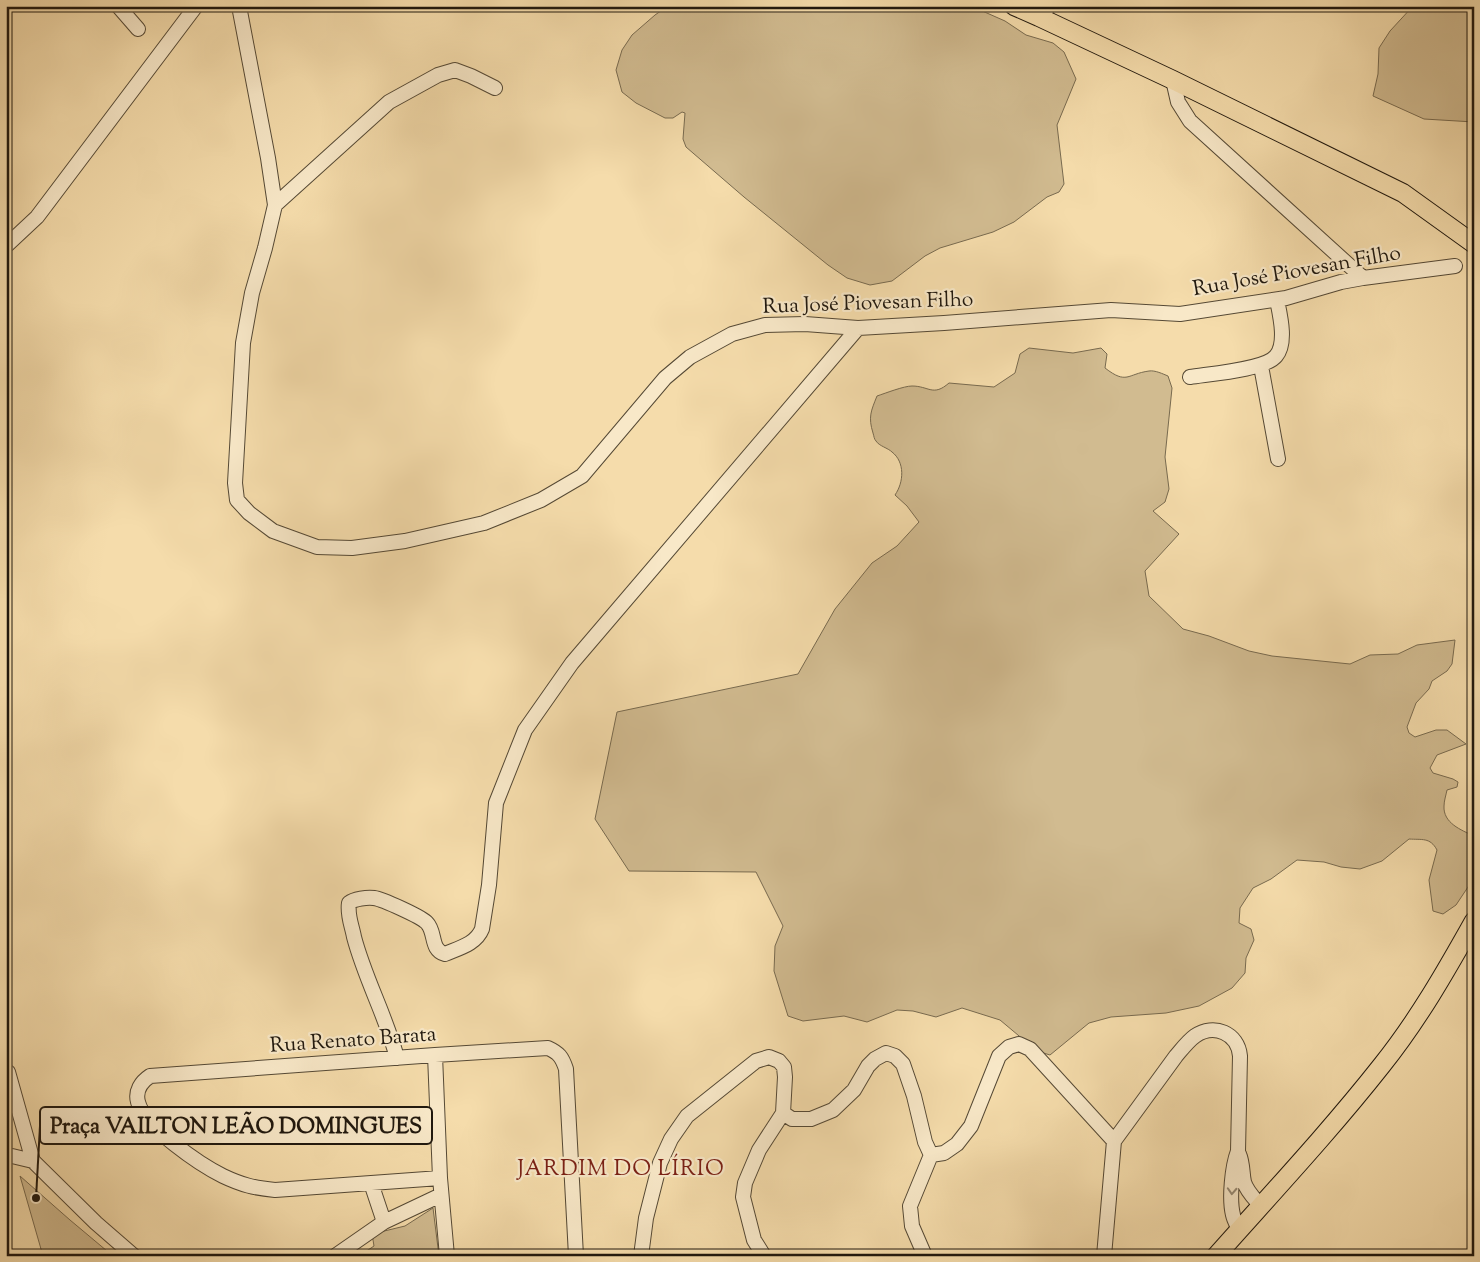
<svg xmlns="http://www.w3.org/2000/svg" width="1480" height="1262" viewBox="0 0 1480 1262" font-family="'Sorts Mill Goudy',serif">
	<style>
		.green { fill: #d1bb90; stroke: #786a4f }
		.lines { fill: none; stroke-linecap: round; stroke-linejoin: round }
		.minor-casing { stroke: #554935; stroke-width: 16 }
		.major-casing { stroke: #20180e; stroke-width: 20 }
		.minor { stroke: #f8e8c8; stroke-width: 14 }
		.major { stroke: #f5dcab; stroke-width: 18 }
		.oneway { stroke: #978a74 }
		.labels { text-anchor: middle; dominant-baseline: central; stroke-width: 4.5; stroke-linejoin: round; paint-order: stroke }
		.street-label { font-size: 21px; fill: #20180e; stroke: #f8e8c8 }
		.neighbourhood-label { font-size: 22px; letter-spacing: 1px; fill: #7a1f14; stroke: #f8e8c8 }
		.leader { fill: none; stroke: #20180e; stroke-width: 2 }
		.callout-dot { fill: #20180e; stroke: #f8e8c8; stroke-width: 2 }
		.callout { fill: #f8e8c8; stroke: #20180e; stroke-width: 2 }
		.callout-label { font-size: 22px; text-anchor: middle; font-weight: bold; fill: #20180e }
	</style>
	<rect width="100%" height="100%" fill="#f5dcab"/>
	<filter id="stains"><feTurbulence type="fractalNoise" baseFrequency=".004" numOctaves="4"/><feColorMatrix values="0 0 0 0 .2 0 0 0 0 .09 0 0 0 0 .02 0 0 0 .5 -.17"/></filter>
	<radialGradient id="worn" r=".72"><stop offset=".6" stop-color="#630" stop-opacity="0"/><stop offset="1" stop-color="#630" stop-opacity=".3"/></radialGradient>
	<path class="green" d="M668 6H971L1005 21 1026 35 1053 43 1064 52 1076 79 1057 125 1064 184 1059 192 1047 197 1014 222 993 232 940 248 925 256 892 281 870 285 847 278 828 265 744 197 686 147 683 139 685 113 682 112 673 118H665L636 103 622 92 616 70 622 50 632 35 655 15Z
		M1413 6H1474V122L1424 119 1373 96 1378 74 1379 48 1390 31Z
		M1029 348 1073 353 1101 348 1107 354 1105 368C1127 385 1127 374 1149 371 1155 370 1163 374 1168 376L1172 388 1165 457 1169 489 1165 502 1153 511 1179 534 1145 571 1149 596 1183 629 1209 636 1249 651 1272 656 1350 664 1370 655 1398 654 1417 645 1455 640 1452 664 1447 671 1432 681 1429 689 1416 703 1407 727 1409 733 1415 737 1436 730H1447L1466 744 1437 755 1430 768 1433 773 1453 779 1458 782 1457 787 1447 790C1446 795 1444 801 1444 806 1443 823 1461 830 1474 836V878L1456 905 1443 914 1433 911 1429 880 1437 850C1430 837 1422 840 1409 839L1382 861 1360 869 1341 867 1324 862 1297 860 1271 879 1253 888 1240 908 1239 923 1251 929 1254 940 1246 958 1245 973 1232 988 1199 1006 1166 1013 1111 1017 1089 1023 1050 1055 1037 1051 1000 1020 962 1008 936 1017 913 1011 897 1010 867 1022 844 1016 803 1021 788 1016 774 971 775 946 783 926 756 872 629 871 595 819 617 712 798 674 835 609 872 563 897 546 919 522 907 506 895 495C904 482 905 462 892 452 888 448 879 446 876 441 874 439 874 436 873 433 868 417 871 411 877 396 886 393 904 386 912 386 929 386 933 397 949 383L994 387 1015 373 1020 354Z
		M20 1176 70 1220 113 1256H43Z
		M433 1208 439 1256H359L374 1246 372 1234 405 1226Z"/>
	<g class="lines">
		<defs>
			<path id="minor" d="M118 6 138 29
				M239 6 268 158 275 205 265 248 252 293 243 343 235 483 237 500 249 513 273 531 317 547 352 548 405 541 484 523 541 500 582 476 665 378 690 357 732 334 765 325 805 324 858 328 944 323 1111 310 1180 314 1286 298 1341 282 1363 278 1455 266
				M1039 17 1049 6
				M1173 80 1178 102 1190 121 1363 278
				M275 205 389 102 438 75 455 70 471 76 495 88
				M6 246 37 217 196 6
				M1261 366 1278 459
				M1190 377C1208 374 1265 370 1276 356 1287 343 1280 315 1277 300
				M435 1055 440 1178 447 1256
				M397 1058C386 1016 365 979 354 937 352 926 347 915 349 903 354 899 367 897 374 898 382 899 422 917 427 923 436 932 430 950 445 954 459 948 476 944 482 929L489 885 496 803 525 730 572 663 858 328
				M8 1072 33 1161 96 1223 134 1256
				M783 1113 792 1119H811L833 1110 854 1090 868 1066 875 1059 886 1053 895 1056 903 1064 914 1096 925 1142 931 1155
				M1114 1141 1176 1056C1182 1049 1188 1041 1195 1036 1214 1023 1238 1033 1240 1056L1238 1151C1232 1167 1229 1199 1233 1215 1234 1220 1237 1225 1239 1230
				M1239 1154C1243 1163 1242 1173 1244 1182 1247 1192 1255 1199 1261 1206
				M931 1155 944 1153 957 1144 971 1126 999 1056 1009 1047 1019 1044 1030 1049 1114 1141
				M6 1157 12 1156 33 1161
				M440 1178 275 1190C254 1188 242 1185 223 1176 201 1165 144 1127 138 1102 135 1091 141 1082 150 1076L435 1055 548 1048C559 1053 562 1057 566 1069L576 1256
				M371 1183 384 1222
				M335 1256 384 1222 441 1195
				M641 1256 646 1218 660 1163 671 1139 687 1116 756 1061 769 1057 779 1061 784 1067 785 1077 783 1113 759 1150 745 1183 743 1197 754 1240 764 1256
				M925 1256 912 1226 910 1206 931 1155
				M1104 1256 1114 1141"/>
			<path id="major" d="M1014 6 1039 17 1173 80 1403 193 1474 244
				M1216 1256C1272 1193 1330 1131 1382 1065 1418 1020 1446 971 1474 921"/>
		</defs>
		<use href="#minor" class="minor-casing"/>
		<use href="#major" class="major-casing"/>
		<use href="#minor" class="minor"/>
		<use href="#major" class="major"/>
	</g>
	<defs><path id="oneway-chevron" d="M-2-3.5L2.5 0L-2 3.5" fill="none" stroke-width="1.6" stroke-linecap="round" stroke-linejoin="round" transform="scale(1.25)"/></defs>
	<use class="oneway" href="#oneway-chevron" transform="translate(1232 1191) rotate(93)"/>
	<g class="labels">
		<g class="street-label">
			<text transform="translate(1297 272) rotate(-10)">Rua José Piovesan Filho</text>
			<text transform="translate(868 304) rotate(-2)">Rua José Piovesan Filho</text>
			<text transform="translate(353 1041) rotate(-4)">Rua Renato Barata</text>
		</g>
		<g class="neighbourhood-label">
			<text x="621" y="1170">JARDIM DO LÍRIO</text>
		</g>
	</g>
	<path class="leader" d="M36 1198L40 1126"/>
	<circle class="callout-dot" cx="36" cy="1198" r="5"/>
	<rect class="callout" x="40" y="1107" width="392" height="37" rx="5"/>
	<g class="callout-label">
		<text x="236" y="1133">Praça VAILTON LEÃO DOMINGUES</text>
	</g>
	<rect width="1480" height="1262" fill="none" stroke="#f5dcab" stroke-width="25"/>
	<rect x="8" y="8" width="1465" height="1247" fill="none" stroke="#20180e" stroke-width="2.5"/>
	<rect x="12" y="12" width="1455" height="1237" fill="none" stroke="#20180e"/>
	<rect width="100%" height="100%" filter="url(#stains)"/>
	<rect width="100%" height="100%" fill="url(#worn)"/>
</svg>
